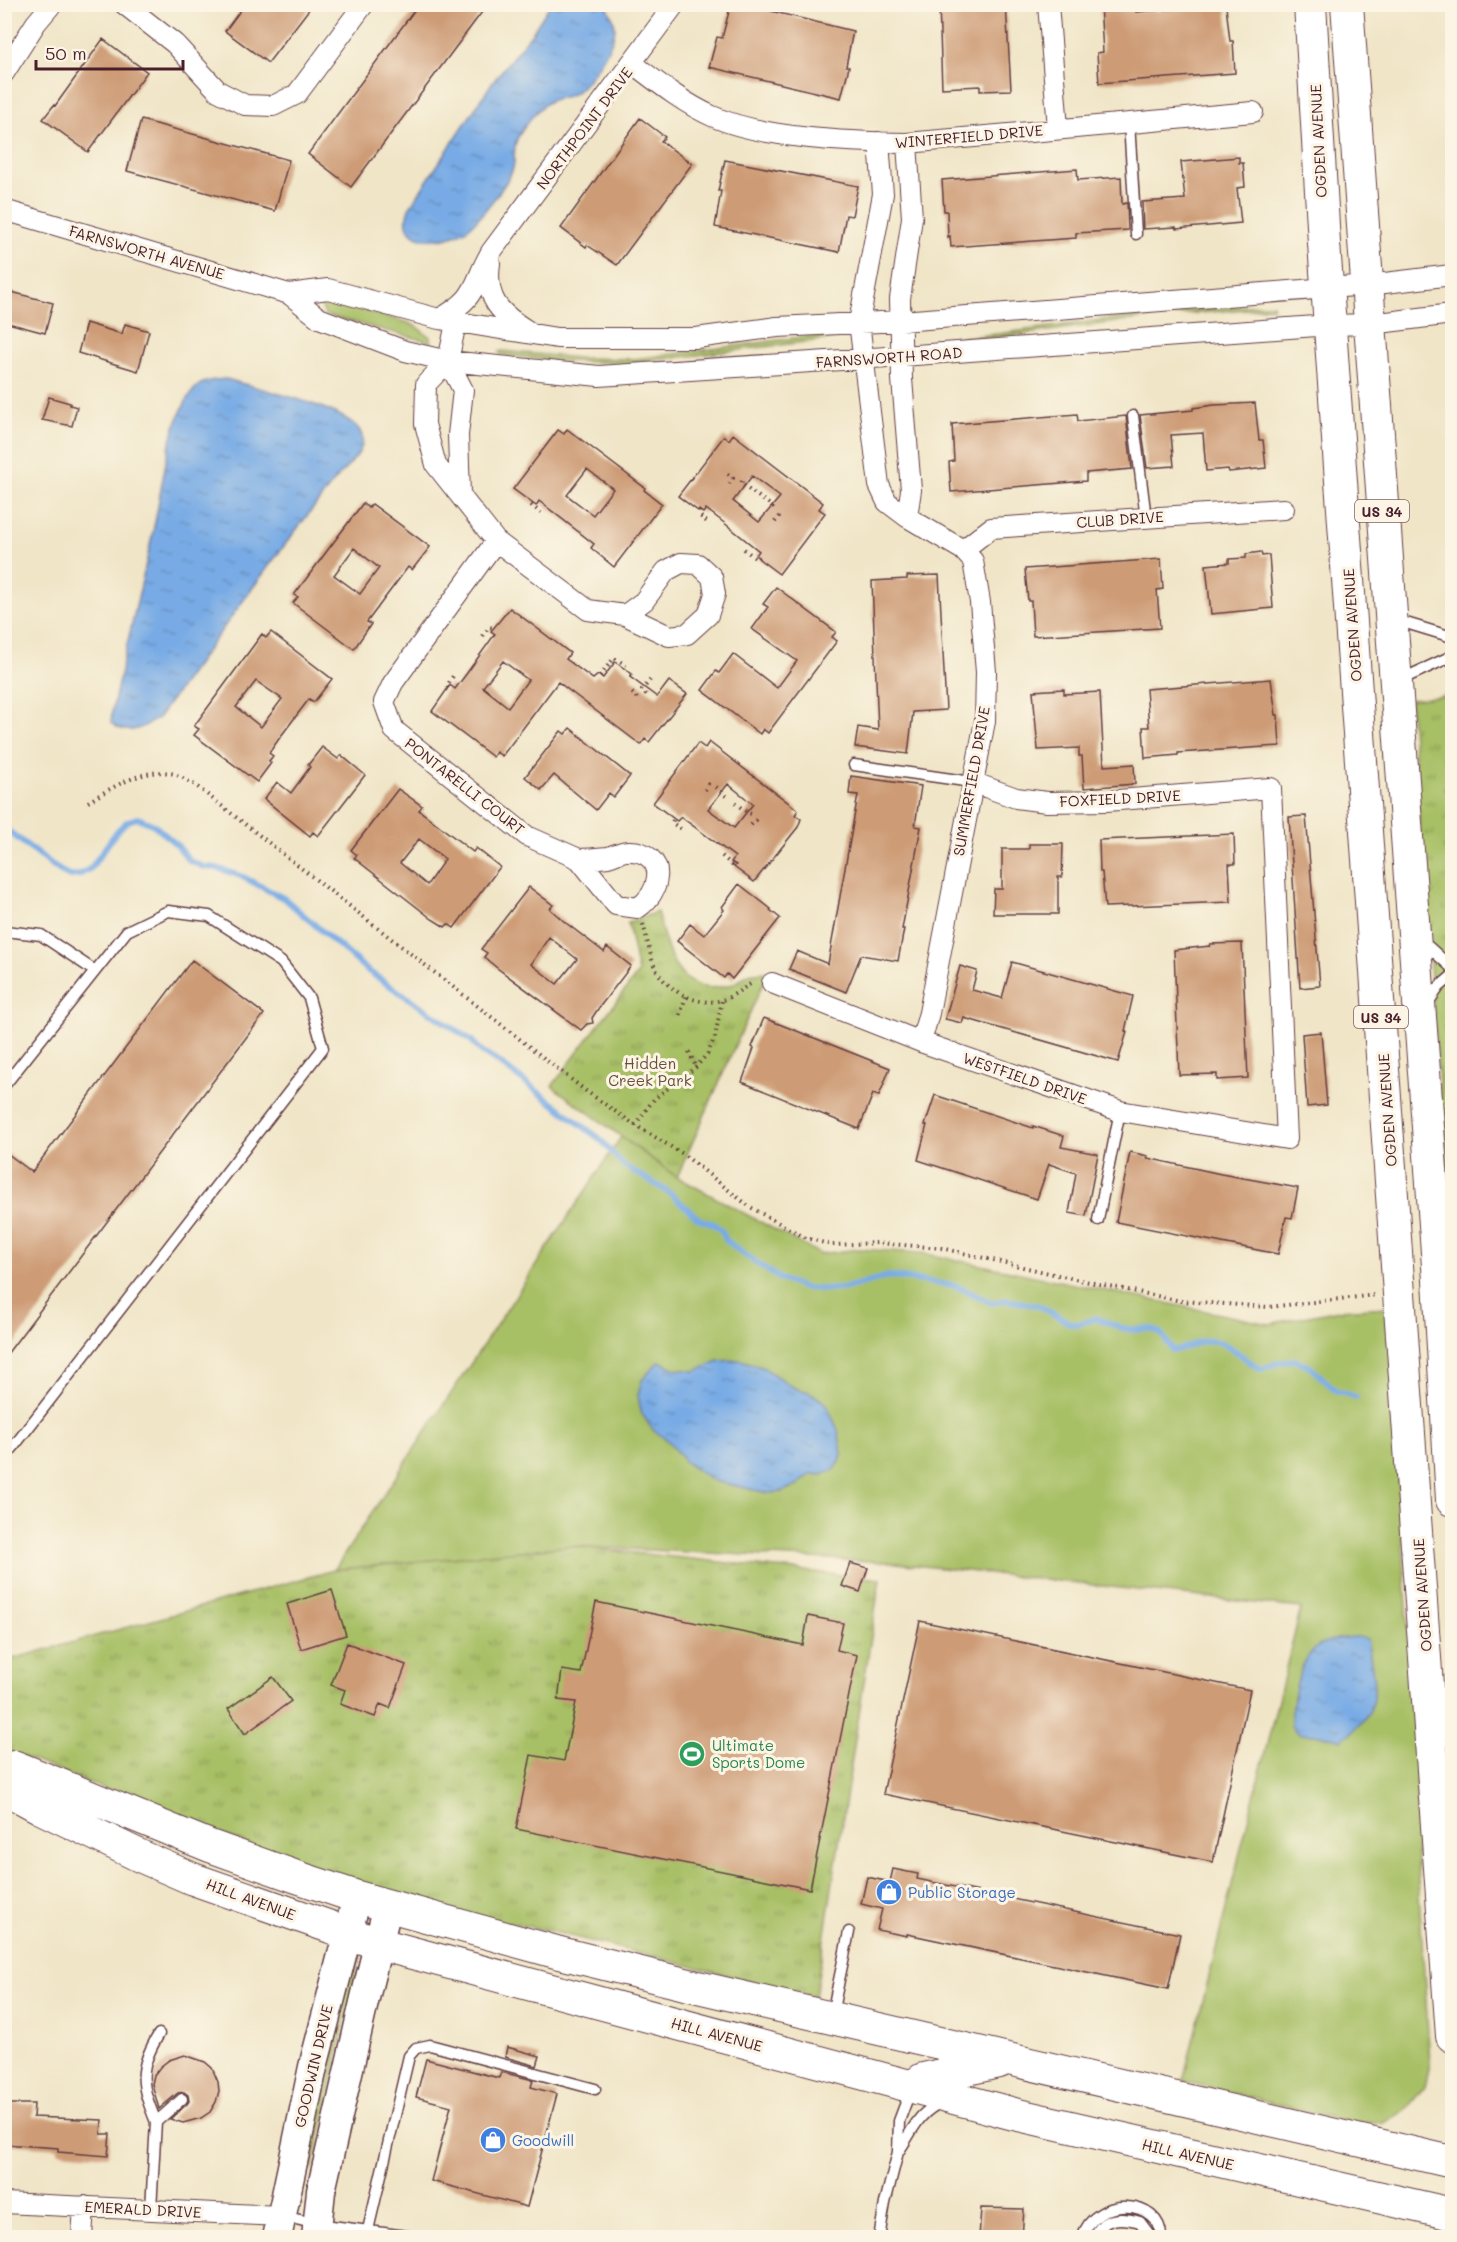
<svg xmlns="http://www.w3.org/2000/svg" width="1457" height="2242" viewBox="0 0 1457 2242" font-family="Mali,sans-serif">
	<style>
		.grass { fill: #a7bf65; stroke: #786f48; stroke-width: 1.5 }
		.park { fill: url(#park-tufts); stroke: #786f48; stroke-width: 1.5 }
		.water { fill: url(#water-ripples); stroke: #616588; stroke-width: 1.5 }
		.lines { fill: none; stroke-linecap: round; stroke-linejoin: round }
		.stream { stroke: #78abe5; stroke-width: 6 }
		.building { fill: #cd9b76; fill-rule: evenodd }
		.lane-casing { stroke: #633d42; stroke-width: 13 }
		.street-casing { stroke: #633d42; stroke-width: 22 }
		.secondary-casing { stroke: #633d42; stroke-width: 31 }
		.primary-casing { stroke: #633d42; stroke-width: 34 }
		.path { stroke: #633d42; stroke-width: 4; stroke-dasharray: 1.5 4.5; stroke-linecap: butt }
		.lane { stroke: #fff; stroke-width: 10 }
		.street { stroke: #fff; stroke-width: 20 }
		.secondary { stroke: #fff; stroke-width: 28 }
		.primary { stroke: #fff; stroke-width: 32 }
		.labels { text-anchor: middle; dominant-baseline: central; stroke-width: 6; stroke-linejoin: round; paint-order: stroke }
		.shield { fill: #fcf5e5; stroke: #7f5f63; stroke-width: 1.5 }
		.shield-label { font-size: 14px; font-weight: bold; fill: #4a1f2b }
		.street-label { font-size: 15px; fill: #4a1f2b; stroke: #fcf5e5 }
		.park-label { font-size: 15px; fill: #664f3c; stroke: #fcf5e5 }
		.leisure-label { font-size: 15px; fill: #27864d; stroke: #fcf5e5; text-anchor: start }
		.shop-label { font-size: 15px; fill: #366cbe; stroke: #fcf5e5; text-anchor: start }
	</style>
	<defs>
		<pattern id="park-tufts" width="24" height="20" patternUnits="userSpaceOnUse" patternTransform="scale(1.5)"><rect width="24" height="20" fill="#a7bf65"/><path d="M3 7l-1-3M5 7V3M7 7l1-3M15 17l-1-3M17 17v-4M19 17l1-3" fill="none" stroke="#8a9b53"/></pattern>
		<pattern id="water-ripples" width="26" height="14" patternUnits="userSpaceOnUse" patternTransform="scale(1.5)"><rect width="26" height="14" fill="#78abe5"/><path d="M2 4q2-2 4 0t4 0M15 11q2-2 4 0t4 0" fill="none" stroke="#648bba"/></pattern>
	</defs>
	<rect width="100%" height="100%" fill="#fcf5e5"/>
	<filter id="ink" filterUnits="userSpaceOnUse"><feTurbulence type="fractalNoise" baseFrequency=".0167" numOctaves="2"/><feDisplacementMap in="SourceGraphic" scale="12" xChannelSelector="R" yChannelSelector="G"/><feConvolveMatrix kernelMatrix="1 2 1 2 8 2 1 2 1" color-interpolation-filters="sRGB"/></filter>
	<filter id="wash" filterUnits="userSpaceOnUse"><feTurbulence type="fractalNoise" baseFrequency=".008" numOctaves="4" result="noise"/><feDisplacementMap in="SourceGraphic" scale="24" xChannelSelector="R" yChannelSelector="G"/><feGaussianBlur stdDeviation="1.35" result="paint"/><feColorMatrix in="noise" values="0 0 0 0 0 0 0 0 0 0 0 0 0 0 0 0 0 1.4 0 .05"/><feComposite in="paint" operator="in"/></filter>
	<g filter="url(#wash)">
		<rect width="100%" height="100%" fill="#f0e5c7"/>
		<path class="grass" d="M330 301 406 322 415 326 430 337 431 342 325 315 322 307 326 302Z
			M1273 304V307L1161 316 1003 337 935 342 933 340 999 334 1158 312Z
			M811 336H831L837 338 632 363 562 361 502 355 499 352 502 351 579 358 634 359Z
			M621 1137 677 1177 820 1254 859 1249 922 1253 1269 1324 1339 1310 1388 1307 1417 1768V1864L1430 2064 1425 2086 1405 2111 1381 2123 1347 2122 1183 2081 1301 1608 887 1562 569 1546 334 1570Z
			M360 1954 313 2168 307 2170 304 2168 350 1969Z"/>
		<path class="park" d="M1452 695V1255L1410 700Z
			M657 912C668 951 676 1000 730 985 737 983 742 977 749 974 755 972 762 973 768 972L677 1177 552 1086 638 973 628 923Z
			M569 1546 880 1579 815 1997 550 1931 446 1910 324 1874 5 1750V1661L334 1570Z"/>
		<path class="water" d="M605 4C610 11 615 20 615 29 613 48 591 79 577 91 571 97 560 97 552 100 539 105 525 125 518 137 512 147 516 157 513 168 510 181 478 221 467 229 445 244 395 247 409 208L492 83 532 33 550 5Z
			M226 379C255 388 346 407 360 431 370 449 348 465 338 477 331 485 325 493 318 502 262 572 211 646 158 718 143 728 127 737 111 723L112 712C125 650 141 589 154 527 163 486 167 425 193 391 201 380 213 380 226 379Z
			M741 1360 764 1368 794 1388 809 1392 826 1403 838 1430 842 1454 840 1462 834 1470 822 1475 812 1474 797 1485 781 1492 768 1493 713 1481 685 1462 668 1441 652 1429 641 1412 638 1395 642 1380 659 1361 676 1369 695 1371 719 1361Z
			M1358 1637 1367 1640C1370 1653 1377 1692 1373 1703 1369 1717 1353 1732 1341 1740L1330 1736 1299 1734 1291 1726C1292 1704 1297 1661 1317 1647 1328 1639 1344 1638 1358 1637Z"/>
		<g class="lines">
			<path class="stream" d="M4 828 59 870 70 876 79 875 91 868 117 831 128 821 138 818 154 825 177 845 190 861 204 867 217 868 241 876 285 899 368 971 471 1040 483 1053 497 1061 600 1139 623 1165 670 1193 699 1219 714 1224 721 1230 726 1240 742 1253 780 1279 804 1288 823 1289H842L889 1276 956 1286 992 1303 1007 1300 1039 1306 1070 1323 1079 1324 1096 1318 1122 1328 1136 1330 1149 1328 1161 1333 1172 1350C1186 1351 1194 1341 1207 1341 1227 1339 1244 1360 1261 1369L1281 1362 1295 1360 1310 1367 1337 1391 1356 1397"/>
		</g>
		<g id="blocks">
			<path class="building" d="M245 4H313L268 63 225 31Z
				M419 4H488L351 187 308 154Z
				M731 4H742L853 31 846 66 849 67 841 98 709 67 717 37 722 38Z
				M939 4H1006L1011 90 980 91V86L942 88Z
				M1100 4H1136V12L1226 6 1230 41H1233L1235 73 1099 83 1097 53 1103 52Z
				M103 39 147 72 88 152 43 119 54 105 55 106Z
				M640 118 665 137 661 141 692 164 617 265 587 245 586 247 561 228Z
				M141 120 289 160 275 211 127 171Z
				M1239 157V163H1243L1245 187 1237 188 1241 223 1176 229V227L1143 229 1142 202 1185 199 1181 162Z
				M725 160 858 186 852 216 846 215 839 252 715 227 721 191H718Z
				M1077 169 1078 180 1121 177 1122 204 1127 203 1128 230 1076 233V238L951 247 950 236 948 237 947 211H944L942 180Z
				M4 290 53 303 45 333 4 322Z
				M86 323 122 334 125 324 149 331 138 371 78 353Z
				M49 397 70 403V405L77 407 72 426 42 420Z
				M1255 403 1259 440H1263L1266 468 1229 472 1228 469 1206 471 1203 433 1171 435 1174 466 1147 468 1140 415 1193 410V408L1214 405Z
				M1077 414 1078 421 1126 416 1132 469 1086 473V481L951 492 949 462 954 461 952 424Z
				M567 429 645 488 644 490 662 504 614 567 591 548 594 544 539 501 536 506 513 489 558 430 564 434ZM587 469 613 489 593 515 567 495Z
				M733 434 823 503 819 509 825 513 779 574 759 559 756 555 759 551 723 522 706 509 703 513 699 510 698 511 678 496 724 436 729 440ZM752 476 780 497 759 522 733 501Z
				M363 503 368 508 372 504 430 547 412 570 408 567 387 595 367 622 371 624 354 649 293 603 298 597 294 595ZM354 548 379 568 360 594 334 575Z
				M1261 552 1262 556 1269 555 1273 608 1211 614 1206 565 1229 563V559L1246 558V554Z
				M1161 559 1163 589 1157 590 1160 628 1033 636 1031 601H1028L1025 569Z
				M939 575 946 710 913 712 908 754 855 747 858 727 878 730 872 581 907 579V576Z
				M776 587 836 632 832 637 837 641 768 733 763 729 760 734 702 690 716 671 719 673 733 654 777 688 797 661 752 629 768 607 763 604Z
				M510 608 570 653 566 659 593 679 598 675 603 678 615 662 632 674 630 677 657 697 669 681 687 694 649 742 645 739 641 745 558 682 502 756 496 752 493 757 432 711 450 685 455 689 467 673 495 634 491 631ZM503 661 528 680 508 707 483 687Z
				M271 632 332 679 314 702 309 699 281 736 269 753 273 756 269 761 271 763 257 782 194 735 199 729 194 726 262 634 266 638ZM256 681 282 699 261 727 236 707Z
				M1271 679 1276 715H1278L1280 746 1178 753V755L1145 758 1143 727H1149L1146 689Z
				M1064 689V694L1100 692 1104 766 1134 764 1135 784 1084 788 1082 756H1079V748L1038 750 1033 691Z
				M570 728 630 776 614 797 609 793 596 810 554 775 541 790 525 777 561 731 565 734Z
				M709 742 798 810 795 815 801 819 798 827 754 882 734 867 736 865 731 862 735 857 681 817 677 821 653 803 698 743 705 748ZM728 784 753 804 734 828 708 809Z
				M322 747 338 759 341 755 365 775 318 836 313 832 310 836 264 799 277 782 291 793 310 767 308 765Z
				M851 776 921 786 915 826 921 827 902 929H904L898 961 861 955 846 992 789 969 797 951 828 964 858 795 849 794Z
				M398 789 422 806 419 810 473 852 476 848 500 867 454 928 448 924 445 927 432 919 354 858 357 855 351 850ZM419 839 445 859 427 885 400 863Z
				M1306 816 1320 986 1300 988 1289 817Z
				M1234 834 1235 864H1229L1231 902 1105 907 1102 872H1100L1099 840Z
				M1029 844H1063L1062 877H1058V914H993L994 889H1002V849H1029Z
				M739 884 771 909 770 910 780 918 732 979 727 974 724 978 677 941 690 924 704 935 724 910 722 907Z
				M529 887 553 905 550 909 566 923 604 952 607 947 631 966 598 1009 592 1018 593 1023 587 1024 581 1030 497 968 484 957 487 953 481 949ZM549 937 577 959 557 984 531 964Z
				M1242 943 1248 1078 1217 1080V1074L1179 1075 1174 950 1210 946V944Z
				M192 960 264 1014 4 1358V1151L32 1172Z
				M1012 962 1133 996 1125 1031 1127 1032 1118 1062 964 1018 962 1023 945 1019 960 966 977 971 972 990 1002 998Z
				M764 1018 890 1068 879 1096 873 1094 859 1129 742 1082 754 1048 752 1047Z
				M1321 1032 1327 1105 1307 1107 1302 1034Z
				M935 1095 1033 1128V1126L1064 1136 1061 1147 1098 1154 1086 1216 1069 1213 1076 1173 1049 1164 1037 1199 918 1160 927 1125H925Z
				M1130 1152 1148 1156 1147 1158 1221 1174 1298 1188 1292 1218 1286 1217 1278 1254 1116 1222Z
				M850 1563 868 1568 860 1592 842 1586Z
				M332 1590 346 1635 301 1649 287 1604Z
				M596 1602 803 1645 808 1616 843 1623 837 1650 857 1655 810 1889 516 1829 531 1755 564 1761 576 1702 558 1700 562 1670 581 1673Z
				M920 1621 1250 1690 1213 1862 883 1794Z
				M347 1643 406 1665 390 1708 380 1704 375 1717 340 1704 345 1690 331 1685Z
				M273 1677 291 1701 245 1734 228 1709Z
				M893 1869 918 1874 917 1879 1180 1934 1168 1989 907 1934V1936L877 1930 882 1909 861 1904 867 1877 890 1882Z
				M507 2047 540 2056 537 2066 505 2057Z
				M185 2055 205 2062 212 2068 218 2082 219 2091 216 2102 210 2112 201 2118 183 2123 170 2119 187 2104 189 2101 188 2095 184 2092 178 2093 159 2109 152 2084 154 2075 160 2067 169 2060Z
				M426 2059 499 2078 501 2072 533 2080 531 2087 557 2094 527 2207 431 2181 451 2106 416 2097Z
				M4 2104H34L33 2117 102 2120 101 2134H110L108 2156 58 2152V2148L4 2144Z
				M981 2208 1024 2209 1022 2238H979Z"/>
		</g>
	</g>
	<g filter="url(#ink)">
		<use href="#blocks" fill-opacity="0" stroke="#633d42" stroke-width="1.5"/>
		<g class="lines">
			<defs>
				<path id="lane" d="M1129 123 1136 234
					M1133 416 1146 518
					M1396 620 1452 637
					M1398 681 1452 656
					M854 765 972 782
					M4 931 41 935 95 971
					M1421 940 1452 968
					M1427 1004 1439 987 1452 976
					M4 1086 127 931 168 911 209 916 281 962 309 998 323 1048 4 1459
					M1098 1220 1120 1111
					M832 2014 849 1932
					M156 2122C141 2085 137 2070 159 2034
					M898 2152C913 2131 917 2113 942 2102
					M151 2209 156 2122 182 2099
					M283 2216 317 2224 421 2238
					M368 2230 409 2056 416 2048 430 2045 595 2089
					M879 2238 885 2203 898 2152 899 2121 911 2089
					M1082 2238C1095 2194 1162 2199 1161 2238
					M1095 2238C1101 2216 1122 2217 1140 2222L1152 2238"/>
				<path id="street" d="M124 4 175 44 218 91 245 105 273 106 297 94 364 4
					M1048 4 1058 128
					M632 63C657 82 683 103 712 116 763 139 851 142 907 143L1253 112
					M4 73 36 23 52 4
					M879 142 883 194 859 322 879 485 887 502 907 517 963 550 973 561 980 602 986 672 985 721 929 1013 921 1042
					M907 143 912 218 900 299 902 379 911 490 907 517
					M4 210 289 294 328 289 439 319 557 338H696L777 327 901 321 1368 285 1452 275
					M490 263C485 299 499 313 528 331
					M289 294 319 318 405 351 448 361 599 376 902 356 1330 325 1371 324 1452 314
					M439 319C479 297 471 287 491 252L675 4
					M456 323 448 361 426 384 425 424 436 465 496 541 588 610 625 615 669 636 687 634 708 615 715 594 712 577 698 564 681 563 666 571 644 601 625 615
					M448 361 463 390 458 435 460 494
					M496 541 393 683 384 702 394 730 527 836 579 859 616 905 638 908C649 900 656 891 657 877 659 861 645 851 630 851 623 850 615 855 608 857 598 858 588 859 579 859
					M963 550 991 528 1284 509
					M772 983 921 1042 1120 1111 1287 1139 1271 788 1106 801 1047 802 1016 798 972 782
					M4 2203 281 2216
					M82 2238 84 2206"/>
				<path id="secondary" d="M277 2238 313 2067 357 1897
					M316 2238 321 2191 365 1998 388 1905"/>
				<path id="primary" d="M1310 4 1324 243 1452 2036
					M1347 4 1439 1280 1452 1500
					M4 1768 16 1767 210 1846 294 1876 357 1897 556 1952 685 1984 1452 2162
					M4 1788 41 1808 140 1856 193 1879 379 1944 1014 2114 1452 2214
					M912 2087 923 2079 999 2062"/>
			</defs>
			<use href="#lane" class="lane-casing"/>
			<use href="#street" class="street-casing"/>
			<use href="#secondary" class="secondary-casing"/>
			<use href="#primary" class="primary-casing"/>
			<path class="path" d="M728 474 733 478 728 486
				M742 481 741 484 773 507 776 505
				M531 505 541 513
				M700 511V516L708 523
				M775 522 780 515 783 516
				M744 549 756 559 759 557
				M483 636 489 627 494 628
				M600 676 614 658 626 665
				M448 688 447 686 453 676
				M632 693 636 696 637 701
				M646 695 642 690 650 680
				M716 787 728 798
				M705 790 708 784 705 781
				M88 802C111 788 146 766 174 774 181 776 189 782 195 785L586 1091 635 1125 683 1154 750 1207 806 1238 832 1245 878 1243 941 1248 1075 1279 1181 1301 1269 1307 1376 1295
				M735 803 748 813 752 814
				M673 820 672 823 683 830
				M751 825 757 819
				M722 856 732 865 733 863
				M643 924C647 938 649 952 654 965 664 990 699 1009 725 999 735 995 744 987 753 983
				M680 1015 686 996
				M689 1052 696 1067
				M635 1125 654 1099 696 1067 708 1053 715 1037 722 1000"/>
			<use href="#lane" class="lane"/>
			<use href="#street" class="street"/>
			<use href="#secondary" class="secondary"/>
			<use href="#primary" class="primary"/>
		</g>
	</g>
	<defs>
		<symbol id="stadium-disc" viewBox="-11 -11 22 22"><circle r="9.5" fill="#2e9e5b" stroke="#fcf5e5"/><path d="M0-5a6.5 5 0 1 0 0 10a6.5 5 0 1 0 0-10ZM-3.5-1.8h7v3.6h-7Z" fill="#fff"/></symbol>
		<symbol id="shop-disc" viewBox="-11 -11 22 22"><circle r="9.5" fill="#3f7fe0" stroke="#fcf5e5"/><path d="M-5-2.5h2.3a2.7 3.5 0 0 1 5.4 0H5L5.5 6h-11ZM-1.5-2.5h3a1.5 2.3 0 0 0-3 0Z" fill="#fff"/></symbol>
	</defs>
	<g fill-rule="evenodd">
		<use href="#stadium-disc" x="677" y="1739" width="30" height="30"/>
		<use href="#shop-disc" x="874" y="1877" width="30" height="30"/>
		<use href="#shop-disc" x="478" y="2125" width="30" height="30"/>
	</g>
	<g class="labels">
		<g class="shield">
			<rect x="1355" y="500" width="54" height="22" rx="4.5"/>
			<rect x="1354" y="1006" width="54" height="22" rx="4.5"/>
		</g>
		<g class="shield-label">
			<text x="1382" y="511">US 34</text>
			<text x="1381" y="1017">US 34</text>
		</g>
		<g class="street-label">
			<text transform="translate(584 128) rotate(-53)">NORTHPOINT DRIVE</text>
			<text transform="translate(969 136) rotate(-5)">WINTERFIELD DRIVE</text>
			<text transform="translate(1318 141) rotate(-93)">OGDEN AVENUE</text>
			<text transform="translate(147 252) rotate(16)">FARNSWORTH AVENUE</text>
			<text transform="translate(889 357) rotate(-4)">FARNSWORTH ROAD</text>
			<text transform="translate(1120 519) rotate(-4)">CLUB DRIVE</text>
			<text transform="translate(1352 625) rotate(-94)">OGDEN AVENUE</text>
			<text transform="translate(971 781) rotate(-80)">SUMMERFIELD DRIVE</text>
			<text transform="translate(465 786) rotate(38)">PONTARELLI COURT</text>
			<text transform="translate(1120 798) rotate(-3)">FOXFIELD DRIVE</text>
			<text transform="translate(1025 1078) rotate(19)">WESTFIELD DRIVE</text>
			<text transform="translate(1387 1110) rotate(-94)">OGDEN AVENUE</text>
			<text transform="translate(1422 1595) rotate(-94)">OGDEN AVENUE</text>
			<text transform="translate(251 1899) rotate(20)">HILL AVENUE</text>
			<text transform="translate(717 2034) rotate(15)">HILL AVENUE</text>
			<text transform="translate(313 2066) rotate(-77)">GOODWIN DRIVE</text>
			<text transform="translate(1188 2154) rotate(13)">HILL AVENUE</text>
			<text transform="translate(143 2209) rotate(3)">EMERALD DRIVE</text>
		</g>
		<g class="park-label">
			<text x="650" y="1063">Hidden<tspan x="650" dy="17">Creek Park</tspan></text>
		</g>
		<g class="leisure-label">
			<text x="712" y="1745">Ultimate<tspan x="712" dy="17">Sports Dome</tspan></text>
		</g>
		<g class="shop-label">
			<text x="908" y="1892">Public Storage</text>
			<text x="512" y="2140">Goodwill</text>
		</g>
	</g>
	<rect width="1457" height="2242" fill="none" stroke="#fcf5e5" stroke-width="24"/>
	<path d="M36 60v9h147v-9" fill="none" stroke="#4a1f2b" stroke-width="3"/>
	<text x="45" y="60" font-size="18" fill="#4a1f2b" stroke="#fcf5e5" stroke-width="4.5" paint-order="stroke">50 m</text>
</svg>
